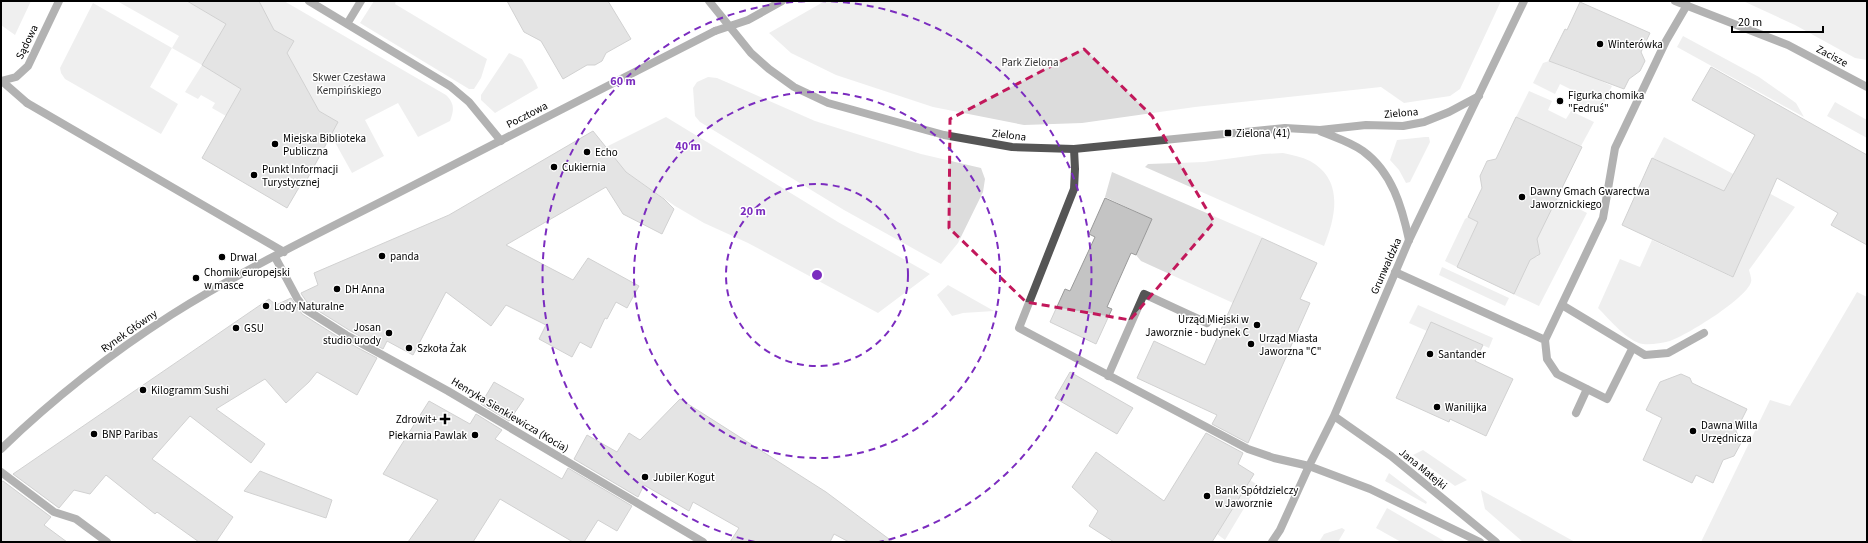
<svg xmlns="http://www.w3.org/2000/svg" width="1868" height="543" viewBox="0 0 1868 543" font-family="'Source Sans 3',sans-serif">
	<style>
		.green { fill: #dcdcdc }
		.building { fill: #c4c4c4; stroke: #999 }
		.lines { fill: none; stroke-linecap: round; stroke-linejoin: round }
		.service { stroke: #555; stroke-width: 8 }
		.pedestrian { stroke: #555; stroke-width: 8 }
		.minor { stroke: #555; stroke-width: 8 }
		.tertiary { stroke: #555; stroke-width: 8 }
		.marked { fill: none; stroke: #c2185b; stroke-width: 3; stroke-dasharray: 8 5; stroke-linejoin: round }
		.ring { fill: none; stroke: #7b2cbf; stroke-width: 2; stroke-dasharray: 7 5 }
		.poi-dot { fill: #000; stroke: #fff; stroke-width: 1.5 }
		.labels { text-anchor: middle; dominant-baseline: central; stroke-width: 3; stroke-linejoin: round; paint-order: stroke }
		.street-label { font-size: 11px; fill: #000; stroke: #fff }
		.poi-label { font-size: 11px; fill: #000; stroke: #fff; text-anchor: start }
		.park-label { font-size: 11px; fill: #333; stroke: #fff }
		.centre { fill: #7b2cbf; stroke: #fff; stroke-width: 2 }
		.ring-label { font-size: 12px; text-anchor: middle; font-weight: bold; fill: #7b2cbf; stroke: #fff; stroke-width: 3; stroke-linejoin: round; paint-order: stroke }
	</style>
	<rect width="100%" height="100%" fill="#fff"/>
	<path class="green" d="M1 1H31L15 35 1 25Z
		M117 1H187L226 24 202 65 241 89 226 116 212 108 215 103 201 95 198 99 185 92 202 65 172 48 150 87 178 104 161 134 65 79 61 73 60 68 93 3 172 48 179 36Z
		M261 1H284L446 95C455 104 454 110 450 121L418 137 398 103 365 120 384 156 352 173 331 135 338 122 319 111 287 53 294 41 274 30 260 4Z
		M374 1H396L395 4 487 59 481 78 474 89H469L360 23Z
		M825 1H1501L1460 89 1450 96 1404 103 1381 87 1195 107 1082 123 1024 125 933 107 836 75 791 53 769 33Z
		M1743 1H1867V60L1855 58 1795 25Z
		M1683 36 1759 77 1796 103 1804 117 1677 47Z
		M509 53 522 59 536 83 538 88 495 113 481 100V95Z
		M1549 61 1579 73 1580 71 1612 86 1599 113 1576 102 1580 94 1560 84 1555 94 1533 83 1543 63Z
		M708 77 717 78 815 121 921 154 981 168 985 179 983 192 958 243 941 264 844 210 700 122 695 116 693 88 697 82Z
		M1529 91 1552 101 1548 110 1566 119 1571 111 1594 122 1581 146 1516 117Z
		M1835 102 1867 120V138L1827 116Z
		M666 117 838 222 930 274 878 313 748 243 704 223 675 206 626 172 606 147Z
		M1425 137H1429L1430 142 1410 182 1406 183 1399 170 1390 160 1397 140Z
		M1664 137 1795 207 1749 270C1750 274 1752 279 1751 282 1746 299 1687 335 1670 341 1662 343 1651 345 1643 344 1628 342 1609 319 1598 308L1620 259 1640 267 1652 240 1732 277 1763 211 1653 158Z
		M1283 153C1292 155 1302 157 1310 161 1344 180 1336 216 1324 246L1145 167 1148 164 1204 162 1263 154Z
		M1112 172 1262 237 1233 303 1141 261 1136 255 1152 219 1105 197Z
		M1556 197 1587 213 1539 306 1513 294 1525 271 1523 267 1531 254 1537 257 1540 252 1532 247Z
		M1468 217 1478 222 1457 267 1445 261 1465 219Z
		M1442 267 1509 298 1505 306 1439 275Z
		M948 285 994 311 963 313 952 316 937 295Z
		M1857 292 1867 297V542H1701L1770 400 1790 406Z
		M1418 305 1493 338 1489 348 1431 322 1427 331 1409 323Z
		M1423 450 1467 480 1455 486 1413 455Z
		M1389 473 1427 502 1426 504 1385 481Z
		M1250 480 1258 485 1225 540 1217 534Z
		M1481 491V490L1575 542H1523L1485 509Z
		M1387 508 1446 542H1401L1376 528Z
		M1342 528 1345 530 1338 542H1319L1324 534Z"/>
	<path class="building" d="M187 1H259L274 30 294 41 287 53 319 111 338 122 304 185 301 184 287 208 202 158 241 89 202 65 226 24Z
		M507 1H608L631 39 606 53 602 61 595 65H587L563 79 541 41 524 32Z
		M1580 2 1650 33 1641 52 1645 61 1640 71 1629 79 1624 89 1549 61 1565 29 1567 30Z
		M1711 67 1867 155V245L1831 225 1838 213 1777 178 1733 277 1622 225 1652 158 1724 191 1755 135 1692 100Z
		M1516 117 1582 147 1537 239 1540 254 1530 260 1514 294 1457 267 1478 222 1468 217 1482 188 1480 176 1487 161 1496 159Z
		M593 131 626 172 664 199 674 209 662 234 623 214 606 187 506 245 573 280 588 258 639 286 627 308 616 302 607 319 605 318 591 348 580 342 572 357 539 339 546 325 506 305 491 326 446 292 413 355 387 341 383 349 349 330 309 305 302 295 301 293 318 285 314 273 449 215Z
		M1105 198 1152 219 1136 255 1131 253 1107 307 1112 309 1096 344 1050 322 1065 289 1070 291 1095 237 1089 234Z
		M1262 238 1317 263 1300 299 1310 303 1248 443 1212 424 1217 415 1137 378 1154 341 1205 365Z
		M291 298 302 314 343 340 377 358 357 395 317 372 309 382 286 403 265 379 216 409 265 444 251 463 190 416 152 459 233 517 216 542H199L157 512 155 514 106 475 90 494 74 490 59 508 13 474 269 299 276 305Z
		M1431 322 1483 345 1475 361 1513 379 1486 436 1450 419 1449 422 1396 398Z
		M1070 372 1133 408 1117 434 1055 398Z
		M1681 374 1690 378 1692 383 1747 409 1736 431 1741 443 1734 456 1723 460 1713 483 1696 475 1692 483 1643 460 1662 418 1646 410 1660 382Z
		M494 382 524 399 509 421 481 404Z
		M680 399 826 492 893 542H849L834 534 830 542H730L739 528 693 502 689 511 644 485 638 497 574 459 587 435 617 452 629 433 640 440Z
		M429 401 470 424 476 414 502 430 495 439 562 479 568 468 632 506 617 531 598 520 584 542H573L500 499 473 542H408L438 500 383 474Z
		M1206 433 1243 453 1238 464 1254 474 1212 542H1114L1089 526 1098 511 1072 487 1096 452 1164 501Z
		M260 471 332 500 326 518 244 491Z
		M3 481 51 517 44 525 67 542H1V482Z"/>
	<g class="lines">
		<path class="service" d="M309 1 450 86 469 102 501 141
			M347 24 361 1
			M3 82 27 103
			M1074 149 1075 169 1074 189 1019 328 1248 449 1274 458 1309 466
			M1395 272 1545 340 1603 218 1615 148 1666 41 1687 5
			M1562 305 1645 355 1668 353 1704 333
			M1545 340 1547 359 1557 374 1607 399 1632 349
			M1108 376 1144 294 1207 323
			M1576 413 1587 389"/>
		<path class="pedestrian" d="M27 103 284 252
			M275 257 297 298 305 309 346 335 448 391 703 542
			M1 449C53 399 110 354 171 315 247 267 330 228 410 187 512 135 613 83 715 31
			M1 472 54 512 76 519 107 542"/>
		<path class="minor" d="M709 1 751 53 769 69 794 87 828 103 944 135 1012 147 1074 149 1285 128 1320 130 1366 125 1403 126 1424 122 1449 112 1479 96
			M1675 1 1788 45 1867 87
			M715 31 748 20 782 1
			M1 81 16 77 28 66 59 1
			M1320 131C1334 137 1351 142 1363 151 1392 172 1402 207 1409 240
			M1272 542 1280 530 1309 466"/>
		<path class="tertiary" d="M1334 416 1391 456 1496 542
			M1480 542 1370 489 1309 466 1334 416 1409 240 1524 1"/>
	</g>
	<path d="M0 0H1868V543H0ZM1084 49 1152 116 1214 222 1130 320 1026 302 949 228 950 119Z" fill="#fff" fill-opacity=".55" fill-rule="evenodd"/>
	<path class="marked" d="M1084 49 1152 116 1214 222 1130 320 1026 302 949 228 950 119Z"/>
	<g class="ring">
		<circle cx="817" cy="275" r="91"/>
		<circle cx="817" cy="275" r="183"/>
		<path d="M755 542A274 274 0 0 1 815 1M819 1A274 274 0 0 1 879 542"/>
	</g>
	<g class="poi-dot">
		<circle cx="1600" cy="44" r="4"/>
		<circle cx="1560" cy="101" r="4"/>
		<rect x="1224" y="129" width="8" height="8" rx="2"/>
		<circle cx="275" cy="144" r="4"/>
		<circle cx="587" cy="152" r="4"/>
		<circle cx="554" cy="167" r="4"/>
		<circle cx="254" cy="175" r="4"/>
		<circle cx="1522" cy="197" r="4"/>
		<circle cx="382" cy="256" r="4"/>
		<circle cx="222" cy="257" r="4"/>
		<circle cx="196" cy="278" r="4"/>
		<circle cx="337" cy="289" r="4"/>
		<circle cx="266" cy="306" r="4"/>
		<circle cx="1257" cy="325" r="4"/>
		<circle cx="236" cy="328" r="4"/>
		<circle cx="389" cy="333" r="4"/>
		<circle cx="1251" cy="344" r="4"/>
		<circle cx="409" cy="348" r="4"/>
		<circle cx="1430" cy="354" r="4"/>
		<circle cx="143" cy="390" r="4"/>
		<circle cx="1437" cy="407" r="4"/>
		<path d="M443 413h4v4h4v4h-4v4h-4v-4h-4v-4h4z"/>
		<circle cx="1693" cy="431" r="4"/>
		<circle cx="94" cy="434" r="4"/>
		<circle cx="475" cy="435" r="4"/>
		<circle cx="645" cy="477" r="4"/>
		<circle cx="1207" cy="496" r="4"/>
	</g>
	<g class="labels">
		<g class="street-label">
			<text transform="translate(27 42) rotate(-64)">Sądowa</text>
			<text transform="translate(1832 56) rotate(28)">Zacisze</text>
			<text transform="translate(1401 113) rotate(-5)">Zielona</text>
			<text transform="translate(527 115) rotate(-27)">Pocztowa</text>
			<text transform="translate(1009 135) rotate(7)">Zielona</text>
			<text transform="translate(1386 266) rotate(-66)">Grunwaldzka</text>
			<text transform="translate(129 331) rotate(-35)">Rynek Główny</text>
			<text transform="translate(510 415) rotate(31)">Henryka Sienkiewicza (Kocia)</text>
			<text transform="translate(1423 469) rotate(39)">Jana Matejki</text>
		</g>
		<g class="poi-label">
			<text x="1608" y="44">Winterówka</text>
			<text x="1568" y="95">Figurka chomika<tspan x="1568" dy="13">"Fedruś"</tspan></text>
			<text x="1236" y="133">Zielona (41)</text>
			<text x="283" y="138">Miejska Biblioteka<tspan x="283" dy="13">Publiczna</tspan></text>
			<text x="595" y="152">Echo</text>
			<text x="562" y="167">Cukiernia</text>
			<text x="262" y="169">Punkt Informacji<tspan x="262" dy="13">Turystycznej</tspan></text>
			<text x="1530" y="191">Dawny Gmach Gwarectwa<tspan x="1530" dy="13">Jaworznickiego</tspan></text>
			<text x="390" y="256">panda</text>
			<text x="230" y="257">Drwal</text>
			<text x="204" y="272">Chomik europejski<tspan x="204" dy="13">w masce</tspan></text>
			<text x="345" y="289">DH Anna</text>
			<text x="274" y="306">Lody Naturalne</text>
			<text x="1249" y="319" text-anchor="end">Urząd Miejski w<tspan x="1249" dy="13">Jaworznie - budynek C</tspan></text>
			<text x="381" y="327" text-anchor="end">Josan<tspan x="381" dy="13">studio urody</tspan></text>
			<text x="244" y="328">GSU</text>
			<text x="1259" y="338">Urząd Miasta<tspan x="1259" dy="13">Jaworzna "C"</tspan></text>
			<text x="417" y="348">Szkoła Żak</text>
			<text x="1438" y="354">Santander</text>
			<text x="151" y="390">Kilogramm Sushi</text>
			<text x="1445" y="407">Wanilijka</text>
			<text x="437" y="419" text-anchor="end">Zdrowit+</text>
			<text x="1701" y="425">Dawna Willa<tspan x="1701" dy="13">Urzędnicza</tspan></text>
			<text x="102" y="434">BNP Paribas</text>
			<text x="467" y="435" text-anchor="end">Piekarnia Pawlak</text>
			<text x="653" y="477">Jubiler Kogut</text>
			<text x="1215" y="490">Bank Spółdzielczy<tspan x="1215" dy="13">w Jaworznie</tspan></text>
		</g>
		<g class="park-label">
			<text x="1030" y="62">Park Zielona</text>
			<text x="349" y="77">Skwer Czesława<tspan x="349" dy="13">Kempińskiego</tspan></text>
		</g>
	</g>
	<circle cx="817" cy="275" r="6" class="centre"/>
	<g class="ring-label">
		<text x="623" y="85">60 m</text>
		<text x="688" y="150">40 m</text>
		<text x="753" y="215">20 m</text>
	</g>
	<rect width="1868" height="543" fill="none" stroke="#000000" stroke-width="4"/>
	<path d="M1732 26v6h91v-6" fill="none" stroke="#000000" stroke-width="2"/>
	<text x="1738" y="26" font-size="12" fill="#000000" stroke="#ffffff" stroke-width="3" paint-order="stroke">20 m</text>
</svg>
